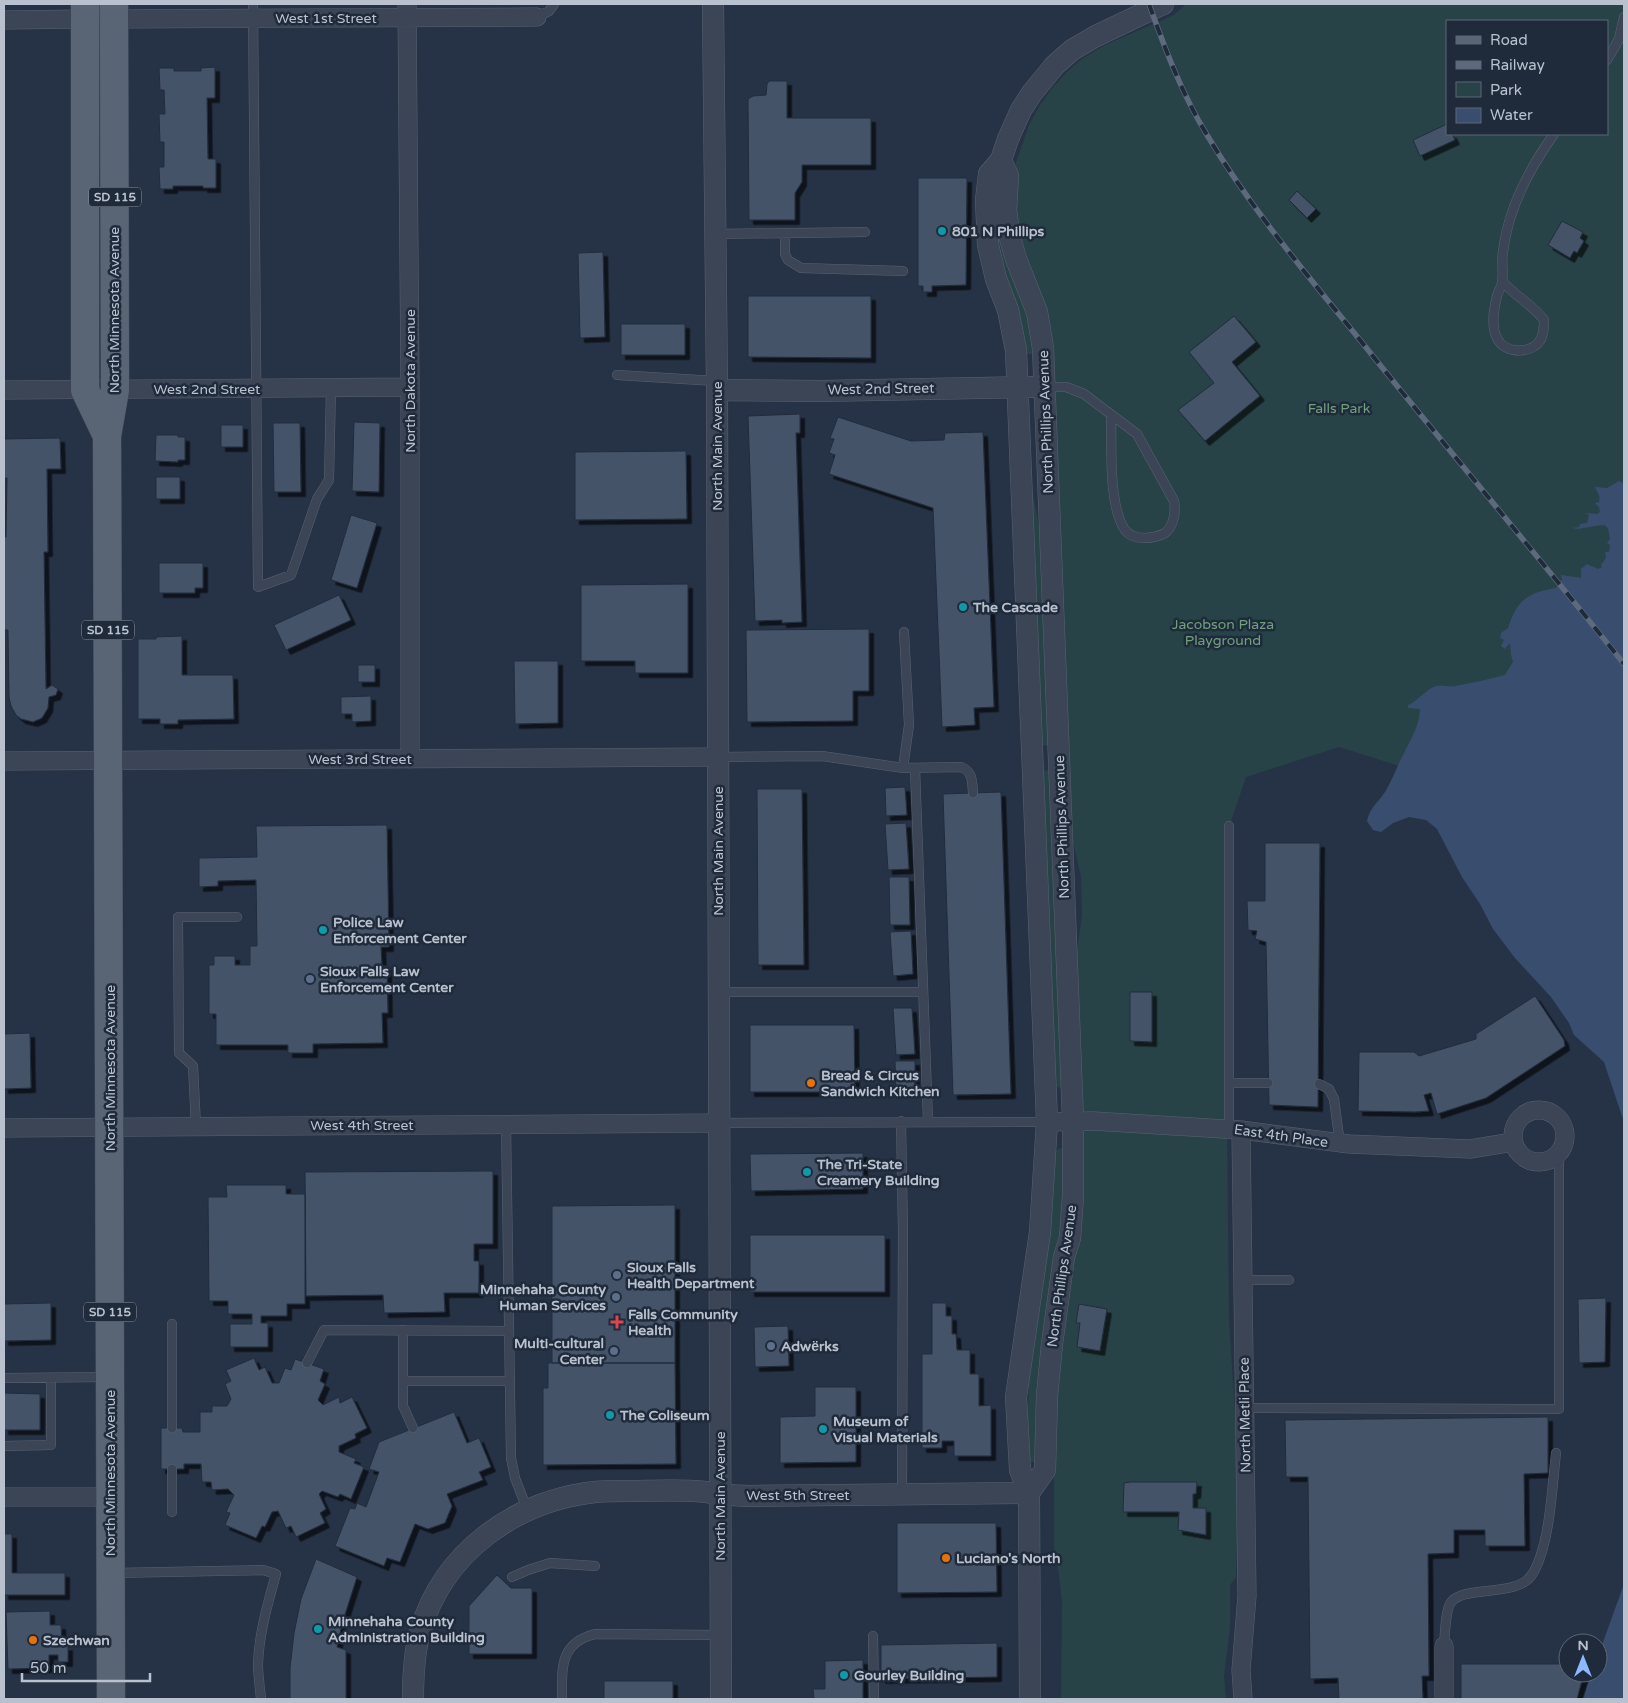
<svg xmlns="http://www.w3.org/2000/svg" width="1628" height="1703" viewBox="0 0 1628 1703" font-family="'Varela Round',sans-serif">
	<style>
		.green { fill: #284347; fill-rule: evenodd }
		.water { fill: #394e6e }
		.building { fill: #455368; stroke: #212c3d; filter: url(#shadow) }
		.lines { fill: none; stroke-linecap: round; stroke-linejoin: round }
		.service-casing { stroke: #596372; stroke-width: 10 }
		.minor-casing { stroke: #596372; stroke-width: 19 }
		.tertiary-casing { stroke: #596372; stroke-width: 22 }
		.primary-casing { stroke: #444e5e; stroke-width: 29 }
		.service { stroke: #3b4555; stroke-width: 9 }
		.minor { stroke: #3b4555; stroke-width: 18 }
		.tertiary { stroke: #3b4555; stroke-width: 21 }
		.primary { stroke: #596475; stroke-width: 28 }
		.rail-casing { stroke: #5d697c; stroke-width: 5.5 }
		.rail { stroke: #1f2a3b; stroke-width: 4; stroke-dasharray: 11; stroke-linecap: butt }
		.culture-dot { fill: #0f9aa8; stroke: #1f2a3b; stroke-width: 2 }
		.service-dot { fill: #5c6f8a; stroke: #1f2a3b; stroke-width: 2 }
		.food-dot { fill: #e8710a; stroke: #1f2a3b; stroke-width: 2 }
		.health-dot { fill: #e0444e; stroke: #1f2a3b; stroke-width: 2 }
		.labels { text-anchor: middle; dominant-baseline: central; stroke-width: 5; stroke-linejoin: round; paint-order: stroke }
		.shield { fill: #1f2a3b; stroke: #8b94a2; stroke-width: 1 }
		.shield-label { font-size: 12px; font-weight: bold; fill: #b9c1ce }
		.street-label { font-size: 14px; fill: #b9c1ce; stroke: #1f2a3b }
		.poi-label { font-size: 14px; font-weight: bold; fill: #b9c1ce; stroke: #1f2a3b; text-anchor: start }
		.park-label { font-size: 14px; fill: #6fa17b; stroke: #1f2a3b }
	</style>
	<defs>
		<filter id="shadow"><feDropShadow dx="4.5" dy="4.5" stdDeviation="0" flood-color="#0009"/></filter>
	</defs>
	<rect width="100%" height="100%" fill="#263346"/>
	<path class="green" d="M1186 4H1624V942L1425 774 1339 747 1246 777 1227 833 1226 1020 1229 1321 1236 1429 1238 1502 1236 1578 1230 1585V1628L1224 1676 1226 1699H1061L1062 1602 1058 1568 1054 1560V1474L1075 963 1082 916 1081 877 1070 828 1051 372 1015 222 1014 180 1016 163 1029 125 1040 105 1053 87 1067 72 1082 59 1105 45 1174 15ZM1447 21H1607V134H1447Z
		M998 217 1028 308 1033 354H1027L1025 352 996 250Z
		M1031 483 1044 553 1051 745 1039 746Z
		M1052 770 1064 1087 1060 1088 1054 1085 1040 771Z
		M1061 1148H1063L1066 1182 1037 1462H1030L1027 1455 1029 1379 1055 1151Z"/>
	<path class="water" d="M1619 481 1624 484V1122L1604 1062 1574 1035 1569 1023 1551 997 1515 958 1493 929 1480 904 1462 877 1437 829 1426 820 1409 817 1393 823 1381 832 1373 830 1367 821C1370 807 1378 803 1385 792 1393 779 1397 766 1404 753 1412 736 1419 728 1420 709L1408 708V705C1418 701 1425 690 1436 686 1442 685 1450 687 1456 686 1472 683 1489 679 1505 675L1513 662 1511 655 1510 643 1505 649 1501 646 1504 640 1500 638 1501 633 1508 628C1517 600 1527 593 1556 588L1562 579 1561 575 1581 578V569L1587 564 1598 569 1602 567 1601 565 1606 558 1605 552H1609L1610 545 1607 543 1610 539 1608 528 1603 524V526L1601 525 1578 529 1572 528 1579 527 1580 524 1587 523 1589 515 1584 513 1597 514 1600 512 1599 507 1595 503 1599 502C1601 495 1597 492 1595 487L1607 488Z
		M1624 1584V1699H1582L1592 1673H1598V1656Z"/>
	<path class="building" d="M215 67V98H207L208 159H216V188H203V186H173V189H160L159 167H164V142H160L159 114H165L164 90H160L159 68H174V71H201V68Z
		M769 81H787V118H871V165H802V182L795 193V220H749L748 99 753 96 766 95 767 84Z
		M1447 124V134H1452L1455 140 1420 156 1413 140Z
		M918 178H967L966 285 932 286V292H923V286H918Z
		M1297 191 1316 209 1307 218 1289 200Z
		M1562 221 1583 232 1580 238 1584 241 1577 253 1574 251 1570 258 1548 245Z
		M603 252 605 337 580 338 578 253Z
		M748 296H871V358L748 357Z
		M1234 316 1256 342 1232 362 1260 396 1205 441 1178 410 1214 383 1189 352Z
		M621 324H685V355H621Z
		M800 414V433H796L802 622 782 623V620L755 621 748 416Z
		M838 417 911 441 944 440 945 433 983 432 994 707 974 708 975 725 942 727 933 508 829 474 835 455 829 453 834 439 830 438Z
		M354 422 380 423 379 492 352 491Z
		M273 423H300L301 492H274Z
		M221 425H243V447H221Z
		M156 435H178V437H185V460H178V462L155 461Z
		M60 438 61 469H47L48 552H44L46 689 52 685 58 689 56 695 49 697 48 708 42 718 33 722 21 719 16 715 11 706 9 697 8 630H4V537H6L7 478H4V439Z
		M686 451 687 519 575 520V452Z
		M156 477H180V499H156Z
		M351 515 377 523 357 588 331 580Z
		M159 563H203V588H195V593H159Z
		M688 584V673H635V661H581V585Z
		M339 595 351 620 286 650 274 625Z
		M869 629V691H853V721L747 722 746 630Z
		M182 636V675H233L234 719 178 720V724H160V719H138V639H156V637Z
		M514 661H558V723L515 724Z
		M358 665H375V682H358Z
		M371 696V721L352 722V714H341V697Z
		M905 787 907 815 886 816 885 788Z
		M757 789H802L804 965H758Z
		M1001 792 1011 1094 953 1095 943 794Z
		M906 823 909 869 888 870 885 824Z
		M387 825 389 947H381L382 966H387L388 1013H382L383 1043 313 1044V1053H288V1045H216V1014H209V965H214V956H235V965H250V946H257L256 880 218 881V886L199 887V858L257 857 256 826Z
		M1265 843H1320L1318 1107 1269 1105 1266 942 1255 939 1257 931 1248 930 1247 901H1265Z
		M889 877H909L910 925H890Z
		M911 931 913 974 893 976 890 932Z
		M1130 992H1152V1042L1130 1041Z
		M1535 996 1564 1040 1565 1046 1486 1098 1437 1114 1431 1093 1424 1095 1429 1111 1415 1112 1358 1111 1359 1052H1414L1419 1056 1476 1039V1034Z
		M893 1008H912L915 1054 896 1055Z
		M750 1025H854L855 1092H750Z
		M30 1033 31 1088 4 1089V1034Z
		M895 1061H915V1089L896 1090Z
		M863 1153V1189L751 1191 750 1154Z
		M493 1171V1244H474V1261H479V1293H444L445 1312 384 1313 383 1295 306 1296 305 1172Z
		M226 1185H286V1194H305V1304H287V1316H261V1323H268V1347H230V1324H252V1314H228V1301H209L208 1197H227Z
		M675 1205V1363H552V1206Z
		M750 1235H885V1292H750Z
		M1606 1298 1605 1362 1579 1363 1578 1299Z
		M51 1303V1340L4 1341V1304Z
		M932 1303H946V1316H952V1334H956L957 1350H970V1374H979V1406L991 1405V1456H954V1441H942V1448H922V1354H932Z
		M1079 1304 1107 1309 1100 1351 1077 1347 1080 1323H1076Z
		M788 1326 789 1366 755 1367 754 1327Z
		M254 1358 259 1370 265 1367 272 1383H279L285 1368 291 1370 295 1359 324 1369 320 1381 325 1384 318 1400 323 1405 339 1397 340 1403 352 1397 367 1428 355 1434 356 1438 339 1446V1452L356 1459 354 1463 364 1467 351 1499 340 1494 338 1497 322 1491 319 1494 326 1509 320 1513 325 1523 296 1537 291 1526 286 1528 278 1511 272 1512 265 1527 262 1526 256 1538 225 1525 230 1513 226 1512 234 1495 228 1489 212 1490 211 1482H202L201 1464H184V1469H161V1428H182L183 1432H200V1412H212V1406H227L231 1399 225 1384 231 1381 226 1370Z
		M548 1363H675L676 1464 543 1465V1388H548Z
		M815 1387H856V1462L780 1463V1417L815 1416Z
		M4 1393 40 1394V1430H4Z
		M454 1412 467 1443 479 1438 491 1467 479 1472 483 1480 447 1494 452 1506 445 1523 428 1529 415 1524 400 1562 387 1558 384 1566 335 1546 350 1508 355 1509 357 1503 366 1507 379 1472 369 1469 379 1442Z
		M1548 1417V1473L1524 1474 1525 1546H1485V1530H1454V1553L1428 1554 1429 1676H1422L1423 1699H1339L1338 1678 1310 1679 1308 1477H1286L1285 1420Z
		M1131 1482H1197L1196 1494H1193V1508H1206V1535L1178 1530 1179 1512H1123L1124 1483Z
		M897 1523H996L997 1592 897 1593Z
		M4 1534H12V1573H65V1595H4Z
		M316 1559 357 1577 342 1624 337 1647 346 1650V1699H290V1668L294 1633 301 1599Z
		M497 1575 511 1588H532V1654H469V1606Z
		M50 1611V1625H61L62 1647 68 1646V1662H58V1655H49V1668L8 1669 6 1612Z
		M997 1643V1677L881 1679V1645Z
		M863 1660V1699H814L813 1689H825V1661Z
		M1461 1664H1568V1673H1584L1577 1699H1461Z
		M604 1681H673V1699H604Z"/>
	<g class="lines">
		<defs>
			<path id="service" d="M253 4 258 587 291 575 317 499 329 480 331 388
				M537 17 549 11 554 4
				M1607 60 1619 39 1624 17
				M785 233V254L788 260 801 268 903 271
				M716 234 865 232
				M1503 282C1515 296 1533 305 1544 320 1544 327 1544 333 1541 339 1532 355 1504 354 1497 338 1491 327 1494 308 1497 296 1498 291 1502 287 1502 282 1504 273 1501 262 1503 252 1508 208 1529 169 1554 134
				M617 375 716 381
				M1045 387H1066L1084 394 1137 434 1174 501C1176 511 1174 526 1165 533 1154 539 1133 541 1125 530 1108 505 1112 446 1111 416
				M717 757 822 756 903 768 961 767C973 772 972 781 973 793
				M903 768 909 725 904 632
				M915 768 928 1121
				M1229 826V1129
				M719 992H923
				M1229 1083H1268
				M1319 1084 1329 1089 1334 1099 1340 1144
				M901 1121 903 1233 902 1494
				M719 1123 1047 1122
				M506 1124 511 1458 515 1478 527 1509
				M196 1126 193 1066 179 1053 178 917H237
				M1244 1280H1289
				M172 1324V1428
				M403 1330V1406L413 1428
				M307 1363 324 1330 509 1331
				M4 1378 107 1377
				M403 1381H510
				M1245 1408 1559 1409V1154
				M4 1446 51 1445V1378
				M172 1469V1512
				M113 1573 263 1570 276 1574C268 1603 259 1633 258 1664 258 1675 260 1688 261 1699
				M512 1577 528 1570 550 1563 595 1566
				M873 1636 874 1699
				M1444 1646C1445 1636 1445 1608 1452 1601 1468 1585 1519 1598 1533 1573 1550 1545 1552 1487 1556 1453
				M562 1699C562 1669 559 1643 595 1634L720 1635"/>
			<path id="minor" d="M407 4 410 387V759
				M114 19 537 17
				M4 20 85 19
				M4 390 410 387
				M4 761 717 757
				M1513 1136a26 26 0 1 1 52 0a26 26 0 1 1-52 0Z
				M1047 1122 1093 1121 1241 1130 1349 1144 1470 1149 1513 1142
				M4 1128 719 1123
				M1241 1130 1247 1596 1241 1670 1243 1699
				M4 1497H110
				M1444 1646V1699"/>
			<path id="tertiary" d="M713 4 717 390 721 1699
				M1001 160 1008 176 1006 210 1010 238 1016 259 1037 312 1043 348 1073 1121V1196L1070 1238 1064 1257 1052 1344 1047 1396 1045 1470 1029 1493
				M717 390 821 391 1032 387
				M413 1699C413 1677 414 1653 420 1632 443 1552 515 1501 595 1492 606 1491 618 1491 629 1491 650 1491 671 1490 693 1491 712 1492 730 1496 749 1496 842 1495 936 1494 1029 1493
				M1030 1699 1029 1493 1020 1470 1016 1397 1040 1232 1047 1122 1016 350 1008 310 996 279 988 245 986 200 989 174 1001 160 1008 139 1021 110 1032 93 1055 65 1072 50 1096 36 1163 4"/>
			<path id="primary" d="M85 4V390L107 436
				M111 1699 107 436 115 390 114 4"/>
		</defs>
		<use href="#service" class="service-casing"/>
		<use href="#minor" class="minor-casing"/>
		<use href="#tertiary" class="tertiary-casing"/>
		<use href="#primary" class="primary-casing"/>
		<use href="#service" class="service"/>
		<use href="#minor" class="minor"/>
		<use href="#tertiary" class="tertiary"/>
		<use href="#primary" class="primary"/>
		<defs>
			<path id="rail" d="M1149 4C1165 49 1182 94 1207 135 1254 214 1315 284 1372 355 1456 459 1541 560 1624 664"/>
		</defs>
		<use href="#rail" class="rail-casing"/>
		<use href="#rail" class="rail"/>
	</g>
	<g class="culture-dot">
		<circle cx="942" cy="231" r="5"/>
		<circle cx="963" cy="607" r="5"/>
		<circle cx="323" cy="930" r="5"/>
		<circle cx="807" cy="1172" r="5"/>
		<circle cx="610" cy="1415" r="5"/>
		<circle cx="823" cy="1429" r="5"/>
		<circle cx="318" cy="1629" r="5"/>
		<circle cx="844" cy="1675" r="5"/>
	</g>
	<g class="service-dot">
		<circle cx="310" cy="979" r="5"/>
		<circle cx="617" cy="1275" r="5"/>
		<circle cx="616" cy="1297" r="5"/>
		<circle cx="771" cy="1346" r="5"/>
		<circle cx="614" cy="1351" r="5"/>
	</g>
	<g class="food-dot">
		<circle cx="811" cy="1083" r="5"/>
		<circle cx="946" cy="1558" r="5"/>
		<circle cx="33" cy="1640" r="5"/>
	</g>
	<path class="health-dot" d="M614.5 1314.5h5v5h5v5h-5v5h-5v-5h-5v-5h5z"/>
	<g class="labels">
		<g class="shield">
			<rect x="89" y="187.5" width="52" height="19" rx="4"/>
			<rect x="82" y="620.5" width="52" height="19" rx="4"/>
			<rect x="84" y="1302.5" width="52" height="19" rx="4"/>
		</g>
		<g class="shield-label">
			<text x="115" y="197">SD 115</text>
			<text x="108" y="630">SD 115</text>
			<text x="110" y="1312">SD 115</text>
		</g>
		<g class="street-label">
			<text x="326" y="18">West 1st Street</text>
			<text transform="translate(114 310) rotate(-90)">North Minnesota Avenue</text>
			<text transform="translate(410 381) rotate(-90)">North Dakota Avenue</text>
			<text x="207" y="389">West 2nd Street</text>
			<text transform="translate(881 389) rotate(-1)">West 2nd Street</text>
			<text transform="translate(1046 422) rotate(-92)">North Phillips Avenue</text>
			<text transform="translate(717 446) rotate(-90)">North Main Avenue</text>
			<text x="360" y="759">West 3rd Street</text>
			<text transform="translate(1062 827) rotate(-92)">North Phillips Avenue</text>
			<text transform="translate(718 851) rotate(-90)">North Main Avenue</text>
			<text transform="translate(110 1068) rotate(-90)">North Minnesota Avenue</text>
			<text x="362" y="1125">West 4th Street</text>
			<text transform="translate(1281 1136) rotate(8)">East 4th Place</text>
			<text transform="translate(1062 1276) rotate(-82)">North Phillips Avenue</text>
			<text transform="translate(1245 1415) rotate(-91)">North Metli Place</text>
			<text transform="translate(110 1473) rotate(-90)">North Minnesota Avenue</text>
			<text x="798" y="1495">West 5th Street</text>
			<text transform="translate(720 1496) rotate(-90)">North Main Avenue</text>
		</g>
		<g class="poi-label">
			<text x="952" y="231">801 N Phillips</text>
			<text x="973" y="607">The Cascade</text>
			<text x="333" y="922">Police Law<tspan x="333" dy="16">Enforcement Center</tspan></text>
			<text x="320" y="971">Sioux Falls Law<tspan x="320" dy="16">Enforcement Center</tspan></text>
			<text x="821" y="1075">Bread &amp; Circus<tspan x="821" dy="16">Sandwich Kitchen</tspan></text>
			<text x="817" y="1164">The Tri-State<tspan x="817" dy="16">Creamery Building</tspan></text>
			<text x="627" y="1267">Sioux Falls<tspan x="627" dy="16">Health Department</tspan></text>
			<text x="606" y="1289" text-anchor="end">Minnehaha County<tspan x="606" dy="16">Human Services</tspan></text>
			<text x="628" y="1314">Falls Community<tspan x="628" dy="16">Health</tspan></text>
			<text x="604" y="1343" text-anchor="end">Multi-cultural<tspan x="604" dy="16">Center</tspan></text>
			<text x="781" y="1346">Adwёrks</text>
			<text x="620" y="1415">The Coliseum</text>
			<text x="833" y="1421">Museum of<tspan x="833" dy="16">Visual Materials</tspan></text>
			<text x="956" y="1558">Luciano's North</text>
			<text x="328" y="1621">Minnehaha County<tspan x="328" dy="16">Administration Building</tspan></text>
			<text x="43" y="1640">Szechwan</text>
			<text x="854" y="1675">Gourley Building</text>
		</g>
		<g class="park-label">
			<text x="1339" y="408">Falls Park</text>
			<text x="1223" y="624">Jacobson Plaza<tspan x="1223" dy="16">Playground</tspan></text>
		</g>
	</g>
	<rect width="1628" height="1703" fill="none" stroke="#b9c1ce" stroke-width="10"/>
	<rect x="1446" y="20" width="162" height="115" fill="#1f2a3b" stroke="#5d6676"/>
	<rect x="1456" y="36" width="25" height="8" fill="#596475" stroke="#5d6676"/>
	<text x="1490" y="45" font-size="15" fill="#b9c1ce">Road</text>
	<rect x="1456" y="61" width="25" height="8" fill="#5d697c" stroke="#5d6676"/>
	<text x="1490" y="70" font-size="15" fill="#b9c1ce">Railway</text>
	<rect x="1456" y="82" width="25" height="15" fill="#284347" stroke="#5d6676"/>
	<text x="1490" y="95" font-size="15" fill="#b9c1ce">Park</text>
	<rect x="1456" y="108" width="25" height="15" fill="#394e6e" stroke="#5d6676"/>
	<text x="1490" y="120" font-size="15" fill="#b9c1ce">Water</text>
	<g transform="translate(1583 1658)"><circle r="24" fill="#1f2a3b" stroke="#5d6676"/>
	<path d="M0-4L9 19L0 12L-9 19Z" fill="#8eb8fe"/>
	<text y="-8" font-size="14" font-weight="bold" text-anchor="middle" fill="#b9c1ce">N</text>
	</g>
	<path d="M22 1673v8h128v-8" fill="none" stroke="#b9c1ce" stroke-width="2.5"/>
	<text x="30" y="1673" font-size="15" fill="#b9c1ce" stroke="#1f2a3b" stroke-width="4" paint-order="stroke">50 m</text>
</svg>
